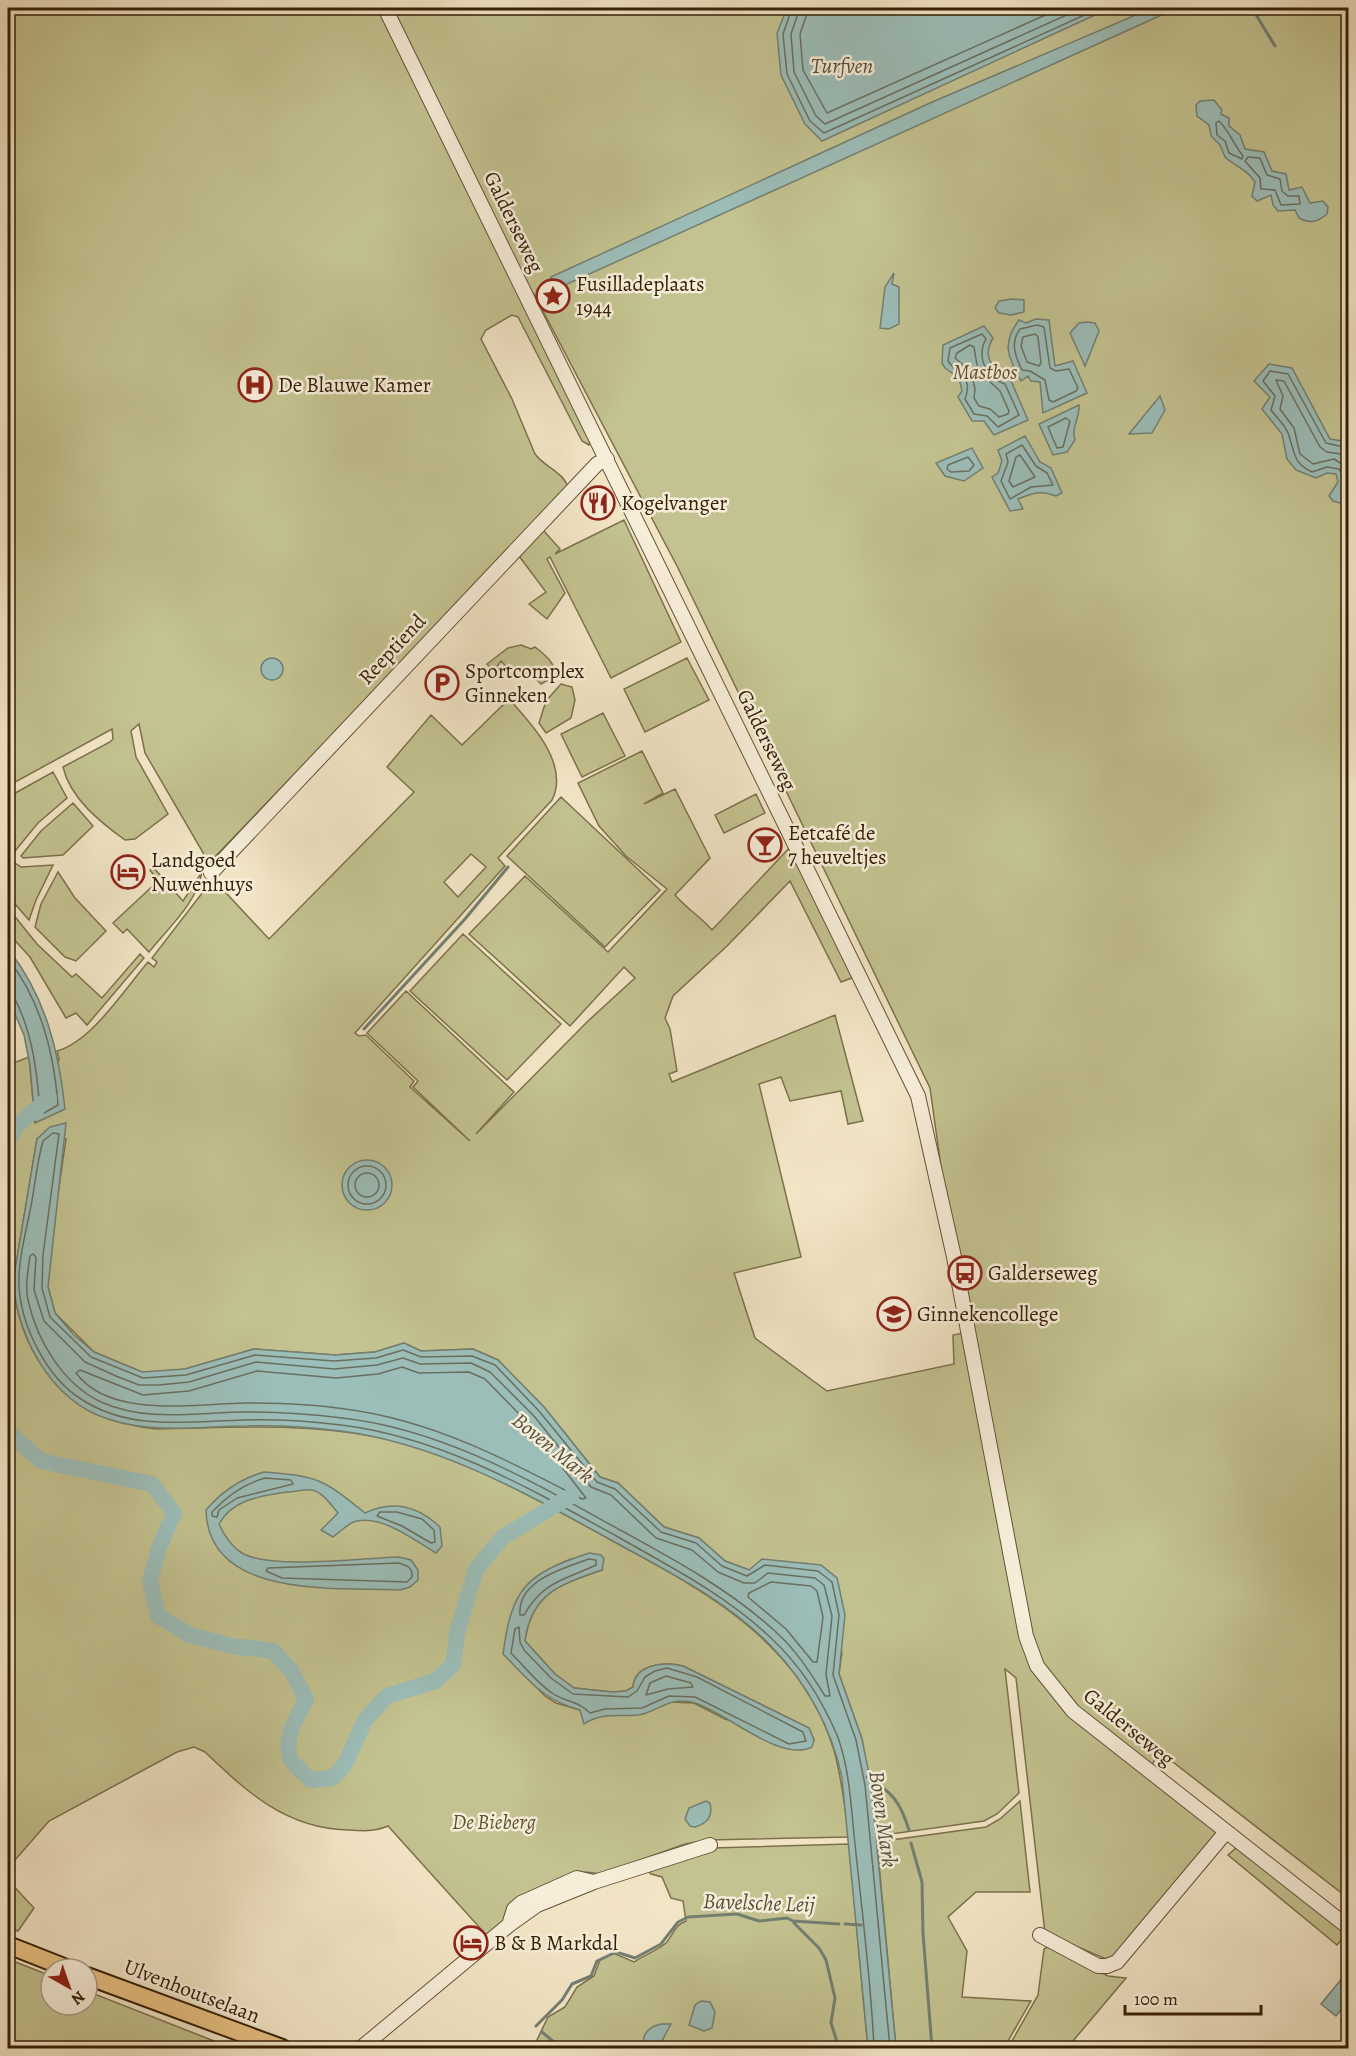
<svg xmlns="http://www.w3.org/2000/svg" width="1356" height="2056" viewBox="0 0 1356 2056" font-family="Alegreya,serif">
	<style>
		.green { fill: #c3c290; stroke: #7c714b; stroke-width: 1.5; fill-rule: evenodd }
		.water { fill: #9cbeb9; stroke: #737f71; stroke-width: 1.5 }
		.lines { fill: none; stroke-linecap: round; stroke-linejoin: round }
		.shore { stroke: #696f60; stroke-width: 1.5 }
		.stream { stroke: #737f71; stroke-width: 3 }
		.river { stroke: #9cbeb9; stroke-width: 16 }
		.minor-casing { stroke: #655136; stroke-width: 16 }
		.major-casing { stroke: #362006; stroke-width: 20 }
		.minor { stroke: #f7eeda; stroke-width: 14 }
		.major { stroke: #e9c283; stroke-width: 16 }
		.labels { text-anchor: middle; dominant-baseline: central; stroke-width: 5; stroke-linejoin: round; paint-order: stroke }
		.street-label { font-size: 21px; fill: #362006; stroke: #f7eeda }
		.poi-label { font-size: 21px; fill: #362006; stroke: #f7eeda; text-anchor: start }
		.park-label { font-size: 21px; font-style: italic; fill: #60512f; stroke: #f7eeda }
		.water-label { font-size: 22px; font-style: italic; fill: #554f3c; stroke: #f7eeda }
	</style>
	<rect width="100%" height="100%" fill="#f2e5c6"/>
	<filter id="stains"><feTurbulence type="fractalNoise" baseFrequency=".00333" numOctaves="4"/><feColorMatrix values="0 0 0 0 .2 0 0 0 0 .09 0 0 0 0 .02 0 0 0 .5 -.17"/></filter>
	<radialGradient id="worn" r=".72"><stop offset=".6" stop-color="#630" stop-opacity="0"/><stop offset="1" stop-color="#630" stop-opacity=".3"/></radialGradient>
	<path class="green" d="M8 8H1348V1898L1160 1752 1145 1775 1220 1834 1115 1957 1106 1959 1045 1933 1016 1678 1005 1669 1019 1793 997 1814 984 1821 877 1836 862 1739 839 1674 842 1652 749 1570 725 1561 699 1538 664 1527 618 1483 600 1477 544 1407 498 1360 473 1349 421 1351 404 1343 375 1352 335 1355 254 1349 185 1369 159 1372H142L94 1352 55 1313 48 1287 49 1255 66 1139H37L13 1282C21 1365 73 1420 156 1429 230 1428 304 1422 377 1437 457 1454 530 1495 600 1534 673 1574 754 1614 802 1684 839 1739 840 1775 849 1837L708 1840 685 1844 601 1874 586 1872 524 1898 488 1937 388 1826C374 1832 362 1831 347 1830 286 1828 248 1793 205 1752L194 1747 177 1752 49 1821 8 1868V1065L29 1057 35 1123 59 1059 57 1051C92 1041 124 990 148 962L154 967 157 962 152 958 213 879 269 939 414 792 387 767 431 715 462 745 509 699C531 723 570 764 552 800L498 858 505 866 355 1033 359 1036 366 1035 414 1081 410 1087 470 1141 413 1087 418 1081 367 1033 406 991 514 1092 476 1134 588 1021 635 978 624 967 570 1026 469 934 525 876 608 952 667 889 626 856 599 826 578 783 642 751 663 793 644 804 675 789 710 858 675 895C688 910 700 916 712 930L792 845 857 976 841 982 790 881 727 946 673 996 665 1018 670 1029 677 1071 669 1074 672 1082 835 1015 863 1121 848 1124 841 1091 790 1101 781 1077 759 1084 801 1257 734 1273 755 1338 827 1391 954 1364 953 1335 964 1333 930 1088 678 568 534 294 522 300 590 441 589 445 582 441 518 317 512 315 486 330 481 339 512 399 535 454C544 467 566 473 568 489L209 863 145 753 139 724 131 731 136 757 168 814 135 839 125 840C100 822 70 798 63 767L110 742 113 739 112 729 8 786V221L15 219 8 186ZM471 854 486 867 458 897 444 882ZM571 1559 602 1570C560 1585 532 1592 525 1641L555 1674 574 1688 612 1692 626 1691 633 1687C635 1663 666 1662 683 1666L809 1728 814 1740 725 1719 694 1703 670 1702 643 1714 606 1715 592 1719 584 1715 580 1710 556 1703 545 1696 504 1654C509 1602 522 1579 571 1559Z
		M624 520 681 642 611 678 550 557 547 559 565 593 547 619 529 604 546 592 519 556 543 530 560 549 555 554Z
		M521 645 531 649 535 647C544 654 556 663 555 676L541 684C530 670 512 676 501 661L494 671 487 664 508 648Z
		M687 658 709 700 645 732 624 689Z
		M561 684 572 687 575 700 571 718 546 733 539 723 546 701Z
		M603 713 625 756 582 777 561 734Z
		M53 772 67 798 38 823 15 851 8 843V797Z
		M756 794 765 813 724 833 715 815Z
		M561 797 660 890 605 947 507 856Z
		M73 803 93 826 63 855 23 858 21 856 41 831Z
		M15 863 21 867 53 865 36 900 29 920 8 896V870Z
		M153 867 183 901 202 872C197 903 168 928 149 952L127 929 123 933 113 923 158 881 150 870Z
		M58 872 75 898 106 931 76 961 65 957 35 927 41 904Z
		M8 908 37 944 72 977 76 974 102 998 140 954 144 958 87 1025 76 1013 66 1018 30 957 8 933Z
		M463 934 561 1024 507 1080 410 991Z
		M1020 1801 1030 1892H976L948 1917 967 1951 962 1997 1031 2001 1004 2048H896L877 1842 986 1827 1000 1819Z
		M849 1844 868 2048H658L670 2024 644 2048H527L534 2046 548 2017 565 2007 577 1987 594 1976 600 1960 613 1953 634 1962C644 1955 659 1950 667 1942 674 1933 675 1925 686 1921L683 1901 671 1898 662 1877 651 1874 645 1868 712 1848Z
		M1237 1847 1347 1933 1337 1945 1228 1855Z
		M8 1880 34 1908 18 1931 8 1927Z
		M1049 1946 1108 1976 1126 1978 1067 2048H1008L1038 1995 1044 1949Z
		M8 1959 51 1976V2005H87V1991L214 2041 212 2048H8Z"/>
	<path class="water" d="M787 8H1110L822 141 805 124 781 75 777 33Z
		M1152 8H1177L554 290 551 277 930 103Z
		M1214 100 1222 110 1221 114 1229 118V126L1240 135 1245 149 1264 152 1272 171 1286 174 1289 190 1302 187 1310 203 1323 201 1328 207 1327 214C1318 222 1310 224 1299 218L1295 210 1278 211 1273 205 1271 195 1257 201 1252 196 1255 182C1247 169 1236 167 1225 157L1220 145 1211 136 1209 125 1197 116 1196 105 1200 101Z
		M894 273 892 284 899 287V324L889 329 880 328 885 287Z
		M1012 299 1024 300V312L1011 315 999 313 995 308 999 301Z
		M1036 319 1049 320 1055 366 1073 361 1087 393 1043 413 1040 382 1031 381 1028 376 1021 381C1008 356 1001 344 1019 320L1026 323Z
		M1086 322 1095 323 1099 331 1085 366 1070 333 1079 323Z
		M984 326 993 338C983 355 990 364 1002 377L1008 374 1028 420 994 435 984 421H972L958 397 962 391 959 378 945 368 942 363 943 345Z
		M1269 364 1292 368 1330 439 1348 442V497L1340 503 1333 501 1329 496 1338 482 1336 474 1327 473 1316 478 1296 470 1287 459 1282 434 1262 409 1270 397 1254 381Z
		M1160 396 1165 410 1152 433 1129 434Z
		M1079 405C1080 418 1071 427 1075 440L1067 452 1053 455 1039 424Z
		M1025 436 1040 462 1051 468 1062 493 1056 496C1041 490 1032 493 1018 499L1023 509 1010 511 992 477 998 473 1002 461 998 450Z
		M972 448 983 468 964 481 945 476 936 463Z
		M261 669a11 11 0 1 1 22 0a11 11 0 1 1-22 0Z
		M8 949C45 995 59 1051 65 1109L35 1123 30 1065 24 1035 8 998Z
		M66 1123 48 1287 55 1313 73 1334 94 1352 142 1372 185 1369 254 1349 335 1355 375 1352 404 1343 421 1351 473 1349 498 1360 544 1407 600 1477 618 1483 664 1527 699 1538 725 1561 749 1570 762 1559 821 1565 837 1578 845 1615 839 1674 862 1739 871 1784 896 2048H868L842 1778C832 1728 806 1682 771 1646 730 1603 673 1574 622 1546 534 1498 443 1444 341 1431 310 1427 278 1425 246 1426 195 1426 144 1436 95 1414 46 1391 18 1334 13 1282L37 1139 50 1127Z
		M342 1185a25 25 0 1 1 50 0a25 25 0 1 1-50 0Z
		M264 1472C318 1476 323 1479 365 1513 394 1499 418 1506 440 1527L442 1546 436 1553C414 1540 384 1516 357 1521 349 1522 340 1532 333 1537L321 1530 338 1513C331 1505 322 1491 311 1490 304 1489 294 1492 287 1492 261 1496 233 1499 219 1524 224 1535 232 1547 242 1553 270 1570 363 1558 399 1557L411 1560 418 1570V1580L410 1587 400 1590C338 1587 208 1600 206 1510 222 1491 240 1479 264 1472Z
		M589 1553 601 1555 604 1559 602 1570C561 1584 531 1593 525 1641L555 1674 574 1688 612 1692 626 1691 633 1687C635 1663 666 1662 683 1666L809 1728 814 1740 812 1747C780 1763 726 1712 695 1703 670 1695 658 1712 638 1715 618 1717 602 1712 584 1724L580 1710C543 1700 530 1681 503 1654 512 1587 526 1574 589 1553Z
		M706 1801 710 1803C713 1816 708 1823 695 1827L690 1826 685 1819 689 1808Z
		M1348 1971V2001L1336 2016 1321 2004Z
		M701 2001 710 2002 715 2012 712 2028 704 2031 689 2025 695 2005Z
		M661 2024H671L658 2048H644C641 2034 648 2027 661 2024Z"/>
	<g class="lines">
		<path class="shore" d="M792 8 783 34 787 74 810 121 824 133 1100 8
			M800 8 791 34 794 72 816 116 825 124 1082 8
			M809 8 800 34 803 70 827 113 1061 8
			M1219 121C1227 128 1235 146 1243 156L1242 159 1229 153 1225 141 1217 135 1216 123Z
			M1248 157 1260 158 1267 175 1280 179 1282 191 1288 196H1299L1300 204 1281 205 1275 190 1261 189 1260 178 1245 161Z
			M1037 325 1044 327 1050 368 1056 371 1069 369 1078 388 1076 391 1053 402 1049 400 1045 380 1030 371 1022 370C1015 356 1010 342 1020 329Z
			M982 334 986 339C976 357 986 378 1005 384L1019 415 998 427 987 416 974 414 965 399C974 376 957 375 948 361L950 348Z
			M1035 334 1038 337 1041 363 1039 366 1027 362 1021 346 1023 337Z
			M970 345 974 347 978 371 1000 391 1009 411 1008 414 999 417 990 409 979 406 974 398 975 389 971 372 955 358 957 353Z
			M1066 418 1070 421 1063 447 1057 448 1048 427Z
			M1022 445 1036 466 1047 473 1053 485 1031 487 1010 499 1001 481 1008 462 1006 454Z
			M1348 448 1326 443 1288 374 1270 371 1263 381 1275 396 1271 410C1276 417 1285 425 1288 433 1295 451 1292 463 1312 472L1327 467 1339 469 1345 478 1341 491 1348 493
			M1020 455 1035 477 1013 487 1009 481 1016 457Z
			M1348 455 1327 452 1320 447 1284 381 1276 380 1283 396 1280 409 1294 428 1300 454 1313 464 1334 459 1348 468
			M968 457 974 465 969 471 951 472 947 469 948 465Z
			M8 959C40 999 54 1054 58 1105L44 1113 40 1111C37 1072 33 1036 16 1001L8 997
			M348 1185a19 19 0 1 1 38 0a19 19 0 1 1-38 0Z
			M355 1185a12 12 0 1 1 24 0a12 12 0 1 1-24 0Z
			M33 1254 36 1257 34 1290 44 1321 85 1362 116 1376 139 1385H159L189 1382 256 1362 334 1369 377 1365 403 1358 420 1364 471 1363 490 1372 534 1416 591 1487 611 1495 656 1538 692 1550 718 1572 744 1583H755L768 1573 815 1578 824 1585 832 1616 826 1674 830 1696H825C811 1674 797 1651 777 1633 732 1591 675 1560 620 1530 533 1482 443 1429 342 1418 311 1414 279 1412 248 1412 198 1412 148 1423 101 1402 63 1384 37 1341 28 1300 25 1286 28 1271 30 1256Z
			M402 1367 419 1373 469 1372 485 1379 527 1422 586 1498 582 1499C506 1459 431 1420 345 1409 312 1404 278 1403 245 1403 195 1404 110 1419 76 1373L80 1370 143 1395 189 1391 257 1371 336 1378 378 1374Z
			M265 1478 291 1480 293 1484 237 1498 219 1510 217 1517 212 1516V1512C227 1496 243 1484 265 1478Z
			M397 1512 422 1519 434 1530 435 1542 431 1543 402 1526 377 1516 380 1512Z
			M589 1559 596 1560V1565C565 1580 543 1581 524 1615H520C517 1581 563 1568 589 1559Z
			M398 1563C406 1565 413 1567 412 1577L407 1582 282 1578 266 1571 268 1568Z
			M771 1582 811 1586 817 1591 823 1617 817 1662H813L786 1629 748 1597 749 1593Z
			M519 1627 520 1642 524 1650 551 1678 573 1694 628 1697 637 1691 645 1677 655 1671 667 1668 697 1677 803 1732 806 1741 789 1744 695 1697 669 1696 642 1708 605 1709 590 1713C579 1701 565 1702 552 1693 537 1683 524 1666 511 1653L515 1629Z
			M666 1676 691 1683 693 1687 668 1689 646 1695 650 1683Z
			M874 2048C871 1980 862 1912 855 1844 851 1808 850 1769 837 1735 822 1700 799 1664 771 1638 727 1596 671 1567 618 1537 531 1489 441 1437 341 1425 309 1421 277 1419 245 1420 189 1421 131 1432 81 1399 47 1378 21 1326 19 1286 18 1260 26 1232 31 1206 35 1185 37 1162 43 1141L53 1133 59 1134 43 1255 42 1288 50 1317 91 1357 143 1378 186 1375 255 1355 334 1361 376 1358 403 1350 421 1357 472 1356 495 1365 539 1411 597 1482 615 1489 661 1532 696 1543 722 1566 747 1576 765 1565 818 1571 832 1582 839 1615 833 1675 856 1740 865 1785 890 2048"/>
		<path class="stream" d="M1252 8 1275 46
			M364 1029 465 919 508 867
			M867 1777C892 1792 900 1801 909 1830
			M911 1843 922 1882 923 1933 932 2048
			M794 1923 819 1948 826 1960 835 1998 831 2023 839 2048
			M845 1924 861 1925
			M536 2026 562 2000 572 1984 591 1976 597 1961 616 1952 635 1958 661 1944 678 1922 688 1917 737 1914 759 1921 787 1918 793 1921 839 1924
			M542 2032 561 2048"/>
		<path class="river" d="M8 1142 17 1125 49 1098
			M8 1432 41 1461 152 1484 174 1513 159 1548 150 1581 158 1616 190 1635 232 1646 273 1651 291 1670 306 1699C298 1716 282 1739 291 1759 294 1766 305 1774 311 1780L332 1778 344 1766 365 1720 387 1696 435 1681 453 1665 457 1633 476 1569 503 1537 571 1496"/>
		<defs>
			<path id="minor" d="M385 8 918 1096 954 1257 1026 1636 1037 1666 1073 1711 1348 1927
				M211 873 597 464 607 459
				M509 1925 514 1909 521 1903 577 1878 594 1882
				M1040 1935 1098 1966H1107L1117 1962 1226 1832
				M361 2048 509 1925 537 1905 594 1882 710 1845"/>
			<path id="major" d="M8 1945 69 1969
				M87 1976 282 2048"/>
		</defs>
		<use href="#minor" class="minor-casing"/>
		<use href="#major" class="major-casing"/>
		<use href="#minor" class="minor"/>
		<use href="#major" class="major"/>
	</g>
	<defs>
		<symbol id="sight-ring" viewBox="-11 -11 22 22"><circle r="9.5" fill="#f7eeda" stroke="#8f2418" stroke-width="1.5"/><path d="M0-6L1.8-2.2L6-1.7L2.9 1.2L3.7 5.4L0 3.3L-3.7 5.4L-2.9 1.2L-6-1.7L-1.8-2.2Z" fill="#8f2418"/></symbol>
		<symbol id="hospital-ring" viewBox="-11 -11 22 22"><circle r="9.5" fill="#f7eeda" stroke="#8f2418" stroke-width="1.5"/><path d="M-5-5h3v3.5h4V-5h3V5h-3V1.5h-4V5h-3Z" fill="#8f2418"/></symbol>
		<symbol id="restaurant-ring" viewBox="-11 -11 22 22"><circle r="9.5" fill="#f7eeda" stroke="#8f2418" stroke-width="1.5"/><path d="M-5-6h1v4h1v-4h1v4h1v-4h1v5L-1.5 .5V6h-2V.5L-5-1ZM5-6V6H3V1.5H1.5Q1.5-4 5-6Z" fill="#8f2418"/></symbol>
		<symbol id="parking-ring" viewBox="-11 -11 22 22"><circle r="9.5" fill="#f7eeda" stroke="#8f2418" stroke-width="1.5"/><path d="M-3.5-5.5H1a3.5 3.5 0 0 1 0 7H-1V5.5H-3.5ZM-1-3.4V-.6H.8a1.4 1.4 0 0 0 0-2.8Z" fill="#8f2418"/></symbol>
		<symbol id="bar-ring" viewBox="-11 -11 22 22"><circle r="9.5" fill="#f7eeda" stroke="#8f2418" stroke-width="1.5"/><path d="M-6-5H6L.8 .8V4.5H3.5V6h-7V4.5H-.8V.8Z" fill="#8f2418"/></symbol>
		<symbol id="hotel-ring" viewBox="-11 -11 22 22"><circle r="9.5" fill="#f7eeda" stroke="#8f2418" stroke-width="1.5"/><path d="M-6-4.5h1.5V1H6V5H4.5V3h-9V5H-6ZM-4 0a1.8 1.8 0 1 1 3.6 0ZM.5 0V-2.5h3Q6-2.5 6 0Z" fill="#8f2418"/></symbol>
		<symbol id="bus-ring" viewBox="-11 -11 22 22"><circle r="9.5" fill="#f7eeda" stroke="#8f2418" stroke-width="1.5"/><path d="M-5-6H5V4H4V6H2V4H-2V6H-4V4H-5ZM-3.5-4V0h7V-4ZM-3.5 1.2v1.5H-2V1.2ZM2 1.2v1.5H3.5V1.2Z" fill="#8f2418"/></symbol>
		<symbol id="school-ring" viewBox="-11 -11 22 22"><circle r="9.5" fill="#f7eeda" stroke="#8f2418" stroke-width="1.5"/><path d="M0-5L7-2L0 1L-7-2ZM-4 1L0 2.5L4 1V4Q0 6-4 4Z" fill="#8f2418"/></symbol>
	</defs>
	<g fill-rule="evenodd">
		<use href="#sight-ring" x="534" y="277" width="38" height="38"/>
		<use href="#hospital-ring" x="236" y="366" width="38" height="38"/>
		<use href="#restaurant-ring" x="579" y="484" width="38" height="38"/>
		<use href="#parking-ring" x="423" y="664" width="38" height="38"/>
		<use href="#bar-ring" x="746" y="826" width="38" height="38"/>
		<use href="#hotel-ring" x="109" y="853" width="38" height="38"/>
		<use href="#bus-ring" x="946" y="1254" width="38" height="38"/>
		<use href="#school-ring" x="875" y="1295" width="38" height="38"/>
		<use href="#hotel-ring" x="452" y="1924" width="38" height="38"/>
	</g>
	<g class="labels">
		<g class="street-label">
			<text transform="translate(514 222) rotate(64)">Galderseweg</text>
			<text transform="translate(392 649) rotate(-47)">Reeptiend</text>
			<text transform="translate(767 740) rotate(64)">Galderseweg</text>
			<text transform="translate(1129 1727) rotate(39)">Galderseweg</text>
			<text transform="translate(192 1991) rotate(21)">Ulvenhoutselaan</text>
		</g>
		<g class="poi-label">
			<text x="576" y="284">Fusilladeplaats<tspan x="576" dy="24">1944</tspan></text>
			<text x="278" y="385">De Blauwe Kamer</text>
			<text x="621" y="503">Kogelvanger</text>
			<text x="465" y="671">Sportcomplex<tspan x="465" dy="24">Ginneken</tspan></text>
			<text x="788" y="833">Eetcafé de<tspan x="788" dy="24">7 heuveltjes</tspan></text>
			<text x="151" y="860">Landgoed<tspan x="151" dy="24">Nuwenhuys</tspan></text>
			<text x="988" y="1273">Galderseweg</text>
			<text x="917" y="1314">Ginnekencollege</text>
			<text x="494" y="1943">B &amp; B Markdal</text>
		</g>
		<g class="park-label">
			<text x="985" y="372">Mastbos</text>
			<text x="494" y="1822">De Bieberg</text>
		</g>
		<g class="water-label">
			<text x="842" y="66">Turfven</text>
			<text transform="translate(553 1448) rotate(39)">Boven Mark</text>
			<text transform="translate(883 1819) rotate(82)">Boven Mark</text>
			<text transform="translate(759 1903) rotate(2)">Bavelsche Leij</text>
		</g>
	</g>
	<rect width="1356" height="2056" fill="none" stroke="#f2e5c6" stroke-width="30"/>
	<rect x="9" y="9" width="1338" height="2038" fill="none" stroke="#362006" stroke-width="3"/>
	<rect x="15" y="15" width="1326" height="2026" fill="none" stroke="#362006" stroke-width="1.5"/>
	<g transform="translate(69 1987) rotate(140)"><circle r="28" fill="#f7eeda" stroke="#aa9c85" stroke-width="1.5"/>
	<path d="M0-4.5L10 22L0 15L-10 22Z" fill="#8f2418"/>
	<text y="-9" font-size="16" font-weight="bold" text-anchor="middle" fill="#362006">N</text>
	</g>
	<path d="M1125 2005v9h136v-9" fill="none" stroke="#362006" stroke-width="3"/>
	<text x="1134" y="2005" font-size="18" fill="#362006" stroke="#f7eeda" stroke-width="4.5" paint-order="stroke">100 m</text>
	<rect width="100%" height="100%" filter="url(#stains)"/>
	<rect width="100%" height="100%" fill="url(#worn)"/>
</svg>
